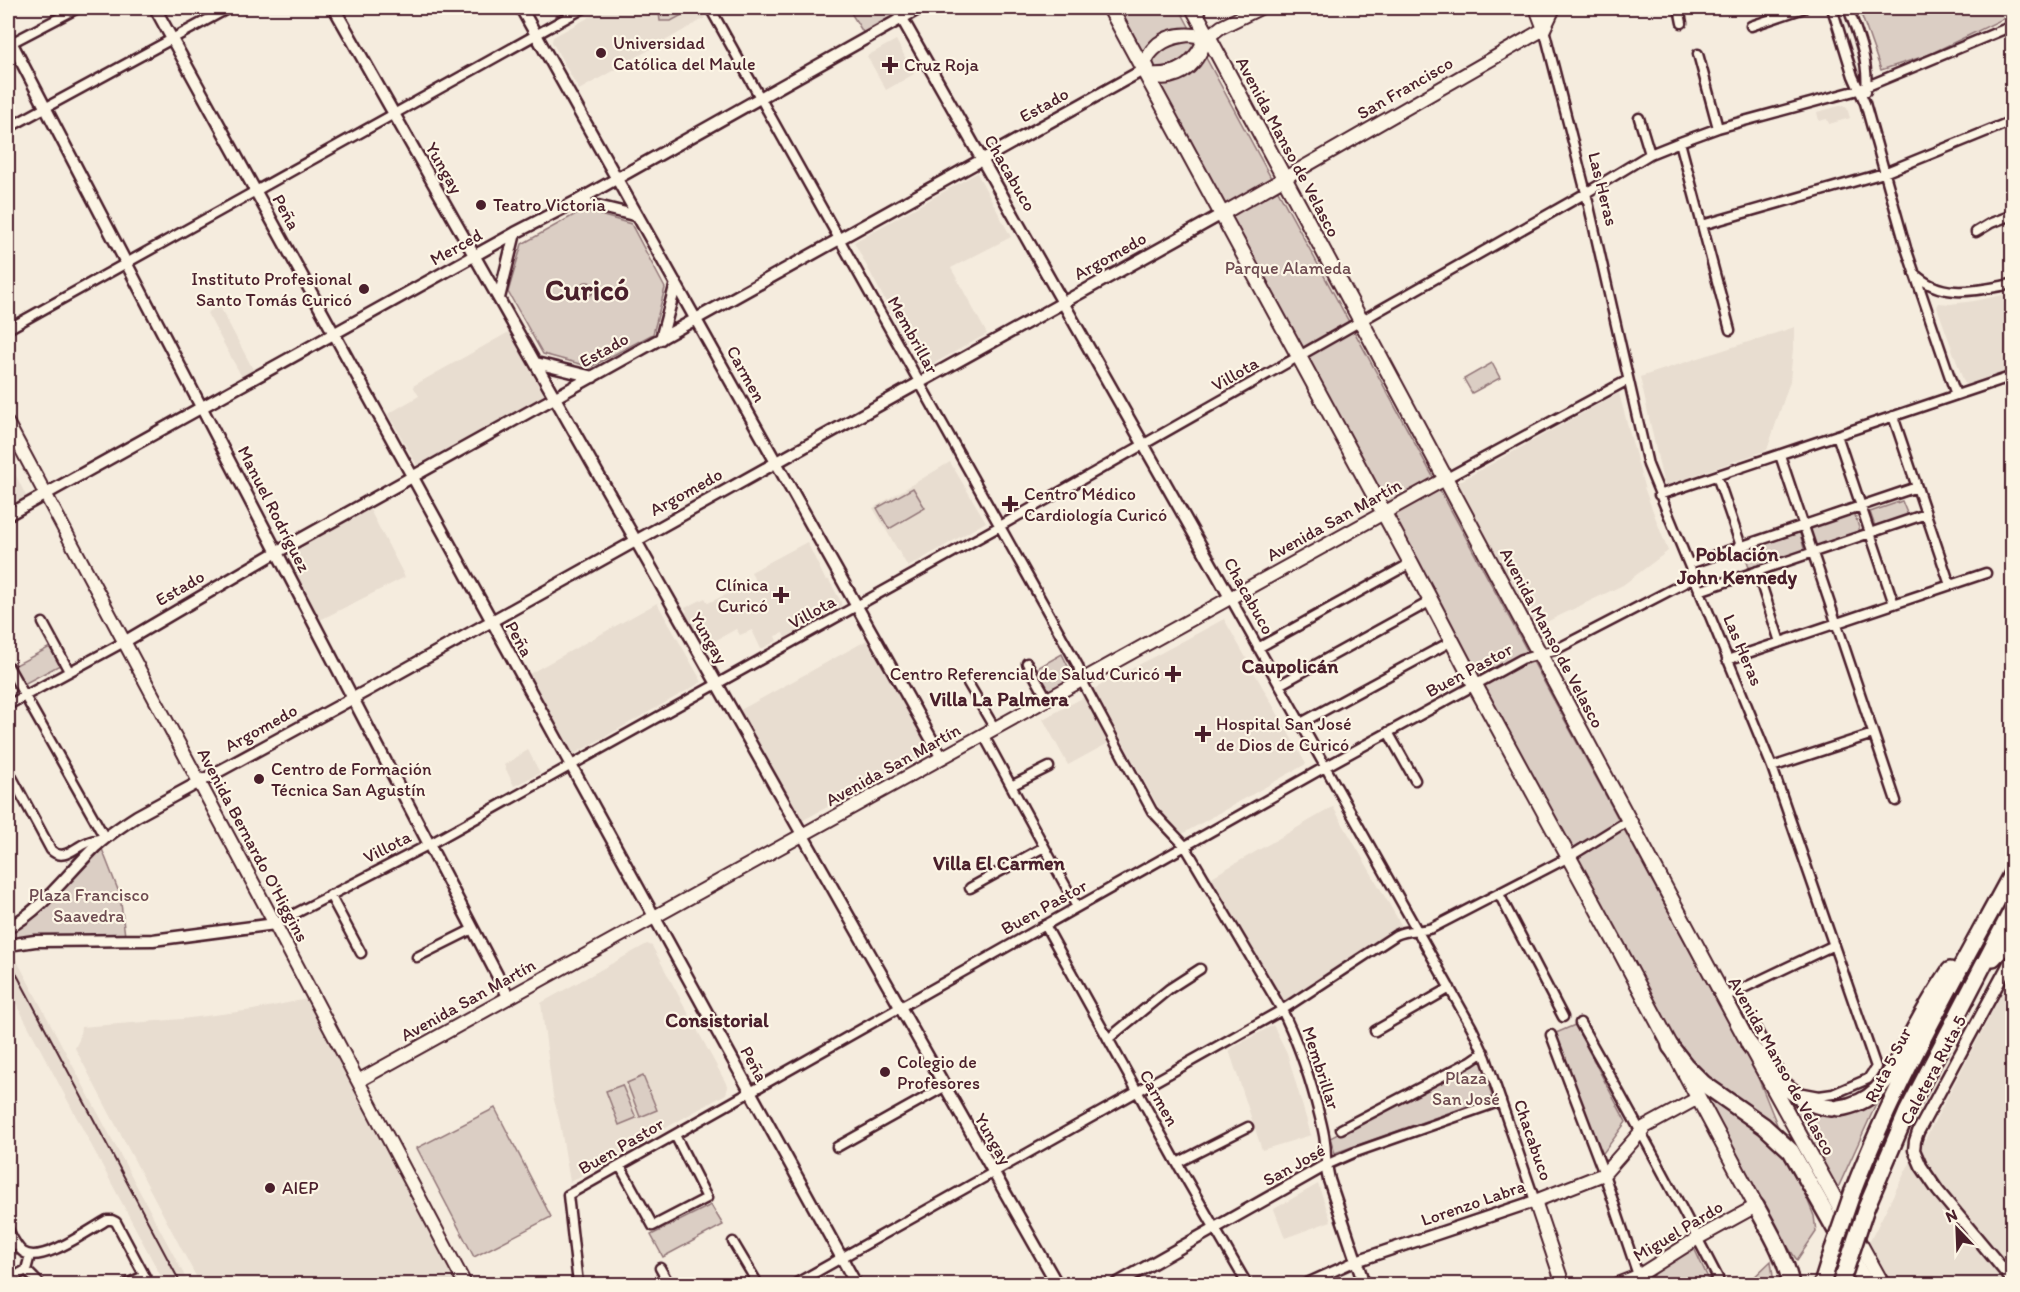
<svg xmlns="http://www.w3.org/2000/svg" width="2020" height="1292" viewBox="0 0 2020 1292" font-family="Itim,sans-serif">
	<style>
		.built { fill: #e8ddd0 }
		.green { fill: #dbcec4; stroke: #927678; stroke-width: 1.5 }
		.water { fill: #b8a39e; stroke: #8c6e70; stroke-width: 1.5 }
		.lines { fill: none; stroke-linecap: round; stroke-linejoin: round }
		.pedestrian-casing { stroke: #4a1f2b; stroke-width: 10 }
		.minor-casing { stroke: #4a1f2b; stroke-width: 13 }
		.tertiary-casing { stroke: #4a1f2b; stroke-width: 15 }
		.secondary-casing { stroke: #4a1f2b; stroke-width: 16 }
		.primary-casing { stroke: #4a1f2b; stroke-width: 18 }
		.motorway-casing { stroke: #4a1f2b; stroke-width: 20 }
		.pedestrian { stroke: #fcf5e5; stroke-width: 6 }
		.minor { stroke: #fcf5e5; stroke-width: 8 }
		.tertiary { stroke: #fcf5e5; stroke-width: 10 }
		.secondary { stroke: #fcf5e5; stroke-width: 12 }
		.primary { stroke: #fcf5e5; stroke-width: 14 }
		.motorway { stroke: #fcf5e5; stroke-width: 15 }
		.rail { stroke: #4a1f2b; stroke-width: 2 }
		.motorway-bridge-casing { stroke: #4a1f2b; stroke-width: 20; stroke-linecap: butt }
		.motorway-bridge { stroke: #fcf5e5; stroke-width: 15 }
		.poi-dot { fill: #4a1f2b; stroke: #fcf5e5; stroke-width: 2 }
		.labels { text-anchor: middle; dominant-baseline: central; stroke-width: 4.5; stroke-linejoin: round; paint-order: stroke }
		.poi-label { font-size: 18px; fill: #4a1f2b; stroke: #fcf5e5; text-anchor: start }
		.street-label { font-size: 18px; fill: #4a1f2b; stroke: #fcf5e5 }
		.park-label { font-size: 18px; fill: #6e4b51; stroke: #fcf5e5 }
		.neighbourhood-label { font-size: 20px; font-weight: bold; fill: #4a1f2b; stroke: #fcf5e5 }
		.town-label { font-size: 30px; font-weight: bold; fill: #4a1f2b; stroke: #fcf5e5 }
	</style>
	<rect width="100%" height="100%" fill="#f5ecde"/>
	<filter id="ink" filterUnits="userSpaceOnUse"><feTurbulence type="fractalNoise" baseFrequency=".0167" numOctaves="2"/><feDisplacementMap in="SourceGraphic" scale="12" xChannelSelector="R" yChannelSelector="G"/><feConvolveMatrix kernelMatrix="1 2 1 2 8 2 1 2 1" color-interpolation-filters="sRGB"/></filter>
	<g filter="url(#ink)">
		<path class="built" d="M606 8H699L705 18 579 90 552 42 553 37Z
			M896 40 914 74 886 90 867 56Z
			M1843 105 1847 108 1850 118 1829 124 1827 119 1819 121 1817 112Z
			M977 173 1011 237 951 268 987 334 922 370 854 242Z
			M2012 293V373L1966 388 1937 307 1939 303 1950 304 1974 301Z
			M219 305 255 373 243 379 207 313Z
			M1795 327 1790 381 1767 450 1664 486 1640 377Z
			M509 332 529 365 528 366 544 395 418 467 388 414 419 396 413 386Z
			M1619 393 1645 490 1668 551 1623 585 1534 628 1455 484Z
			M8 460 26 496 8 506Z
			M950 462 986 522 908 567 873 508Z
			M369 508 405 577 320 620 286 553Z
			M807 542 825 579 829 580 841 602V606L802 626V628L785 638 783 633 775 636 777 641 761 649 752 630 740 635 736 629 704 647 684 613 687 611 685 608 705 598 708 603 755 581 751 572Z
			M657 603 702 682 571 756 529 674Z
			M1224 619 1306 764 1175 838 1094 689Z
			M871 638 934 749 798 823 735 713Z
			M1088 695 1112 741 1068 765 1043 719Z
			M528 750 540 773 514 786 504 765Z
			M1333 807 1403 928 1356 954 1339 969 1283 1004 1210 878Z
			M647 944 652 946 728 1087 726 1094 570 1182 560 1123 553 1096 541 1003Z
			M8 945 16 959 189 1284H165L8 988Z
			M2012 974V1284H1892L1868 1245 1907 1168 1921 1147Z
			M307 999 434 1240 457 1284H200L75 1048 79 1040 81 1027 182 1019 253 1010Z
			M1273 1025 1287 1053 1311 1135 1262 1150 1229 1050Z
			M1318 1184 1331 1221 1285 1238 1274 1209Z"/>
		<path class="green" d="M647 8H677L682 15 671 21H660L659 13 645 14 643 10Z
			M848 8H887L893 18 864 34Z
			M1119 8H1179L1757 1075 1814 1216 1816 1232 1797 1260 1785 1243 1386 504 1263 284 1227 208Z
			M1859 8H2003L2007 17 1928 55 1881 70Z
			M583 210 631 224 665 288 653 334 591 367 543 354 508 292 522 244Z
			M1492 363 1500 378 1472 393 1464 379Z
			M913 488 925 508 889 529 877 508Z
			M1902 501 1909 518 1876 529 1870 512Z
			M1854 512 1861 534 1812 550 1806 528Z
			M1799 530 1805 552 1750 570 1743 549Z
			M50 647 60 665 20 686 10 668Z
			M1062 654 1074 679 1047 694 1034 670Z
			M102 849 120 895 125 936 14 938 12 934 41 911Z
			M1575 1025 1626 1122 1601 1156 1556 1033Z
			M1479 1061H1482L1492 1096 1488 1099 1335 1153 1330 1138Z
			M643 1076 657 1110 640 1117 627 1083Z
			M622 1085 636 1118 619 1125 606 1091Z
			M1878 1100 1837 1190 1793 1105C1821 1119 1852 1117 1878 1100Z
			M495 1108 551 1217 474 1257 417 1148Z
			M711 1205 723 1225 663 1257 651 1235Z
			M1694 1248 1708 1278 1702 1284H1646L1644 1279Z
			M1771 1261 1774 1284H1747Z"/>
		<path class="water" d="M580 289a7 7 0 1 1 14 0a7 7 0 1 1-14 0Z"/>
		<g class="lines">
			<defs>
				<path id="pedestrian" d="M1189 38 1197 39 1199 44C1189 64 1173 73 1150 71L1151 67 1148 61C1159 46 1170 40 1189 38Z"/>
				<path id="minor" d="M710 8 1078 666 1082 681 1152 811 1185 846 1282 1010C1297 1040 1307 1069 1316 1102 1322 1125 1327 1141 1326 1165L1353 1153 1501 1101
					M1679 8 1682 23
					M1832 8 1853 76 1865 103 1906 248 1956 395
					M1848 8C1858 35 1869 60 1866 91
					M1751 26 1804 8
					M1544 29 1586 193 1648 465 1772 767 1876 1067 1868 1079 1833 1094 1819 1096 1803 1093
					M11 43 78 8
					M1698 54 1718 128
					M1639 118 1650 154
					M8 128 229 8
					M1680 142 1730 330
					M1702 225 1884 173 2012 121
					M1976 232 1991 223 2012 215
					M1914 273C1942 301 1978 290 2012 284
					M8 329 584 8
					M1893 416 1950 585
					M1837 435 1894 604
					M1780 455 1896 801
					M1717 476 1741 546
					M1445 479 1628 380
					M1659 495 2010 377 2012 385
					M1689 564 1917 487
					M1757 571 1780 642
					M1699 591 1926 514
					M1231 599 1472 1028 1486 1058 1535 1201
					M43 623 69 671
					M1258 648 1411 563
					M1727 660 1986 573
					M1027 663 1048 700
					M8 666 105 838C98 839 92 840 86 843 74 848 63 862 51 850L8 770
					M968 683 995 729
					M1279 685 1431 601
					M8 705 124 642
					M1301 723 1452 641
					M1388 732 1415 780
					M984 736 1077 907
					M1772 767 1873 734
					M1011 786 1049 767
					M970 888 1044 847
					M1499 894 1563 1017
					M330 895 361 953
					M275 924 430 844 1000 526 1586 193 1650 154 1680 142 1718 128 1858 90 2012 26
					M1045 925 1177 1163 1247 1284
					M417 957 473 929
					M1736 992 1780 1073
					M1731 994 1834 945
					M1580 1023C1628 1107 1674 1192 1718 1278L1712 1284
					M1375 1031 1450 988
					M1551 1035 1604 1174 1641 1284
					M1108 1039 1169 989 1200 969
					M1341 1129 1471 1061 1484 1052
					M837 1147 944 1087
					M1177 1163 1248 1127
					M620 1166 653 1226 707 1198 675 1135
					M8 1229C12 1237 16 1247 23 1252 41 1265 89 1230 107 1220H112L116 1222 149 1284
					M733 1242 758 1284
					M660 1268 669 1284
					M26 1270 40 1284
					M8 1280 26 1270 30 1255
					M127 1284 144 1276
					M578 1284 568 1195 1325 767 1482 681 1522 659 1555 650 1694 578
					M795 1284 1282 1010 1396 935C1408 929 1420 932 1432 928L1569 857 1629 820
					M1305 1284 1356 1261"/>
				<path id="tertiary" d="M155 8 856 1284
					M334 8 1057 1284
					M521 8 942 758
					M896 8 1231 599
					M8 36 509 998
					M577 201 638 216
					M499 298 515 233
					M661 339 676 283
					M536 363 593 377
					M8 515 515 233 577 201 920 8
					M124 642 272 555 1143 70
					M8 928C44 908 67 874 96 846 109 834 123 825 137 816L370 689 1222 214
					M8 945 35 941 153 940 275 924
					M2012 958 1918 1132 1915 1141 1914 1150 1921 1166 1938 1191 2012 1280
					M1356 1261 1535 1201
					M1116 1284 1326 1165 1329 1180 1364 1284"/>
				<path id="secondary" d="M1536 8 1544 29
					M1544 29 1554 8
					M1208 37C1204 45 1200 55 1194 62 1182 77 1159 84 1143 70 1152 36 1177 30 1208 37L1221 27 1260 8
					M1222 214 1544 29
					M8 424 275 924 465 1284
					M358 1081 1445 479
					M1563 1284 1535 1201 1604 1174 1645 1127 1698 1098
					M1617 1284 1638 1276 1698 1238 1756 1206"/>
				<path id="primary" d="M1110 8 1411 563 1475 685 1620 951 1756 1206
					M1193 8 1749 1044 1882 1284"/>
				<path id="motorway" d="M1993 958 2012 938
					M1749 1044C1772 1072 1793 1105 1832 1108
					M1670 1046 1685 1065 1704 1084 1764 1126 1791 1151 1866 1284
					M1839 1108C1853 1106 1867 1100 1877 1090 1890 1077 1898 1059 1907 1043 1920 1018 1934 994 1950 970
					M1853 1191C1896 1080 1956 977 2012 873
					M1756 1206C1770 1232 1785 1256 1791 1284
					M1866 1208 1907 1112 2012 910
					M1822 1284 1833 1249"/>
			</defs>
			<use href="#pedestrian" class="pedestrian-casing"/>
			<use href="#minor" class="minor-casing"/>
			<use href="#tertiary" class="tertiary-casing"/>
			<use href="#secondary" class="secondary-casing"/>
			<use href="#primary" class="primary-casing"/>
			<use href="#motorway" class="motorway-casing"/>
			<use href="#pedestrian" class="pedestrian"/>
			<use href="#minor" class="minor"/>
			<use href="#tertiary" class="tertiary"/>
			<use href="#secondary" class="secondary"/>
			<use href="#primary" class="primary"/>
			<use href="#motorway" class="motorway"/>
			<path class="rail" d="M8 958 181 1284"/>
			<defs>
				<path id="motorway-bridge" d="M1833 1249 1853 1191
					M1844 1274 1866 1208"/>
			</defs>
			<use href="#motorway-bridge" class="motorway-bridge-casing"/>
			<use href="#motorway-bridge" class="motorway-bridge"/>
		</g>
	</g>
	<g class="poi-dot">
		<circle cx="601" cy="53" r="6"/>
		<path d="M887 56h6v6h6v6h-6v6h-6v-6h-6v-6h6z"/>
		<circle cx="481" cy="205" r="6"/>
		<circle cx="364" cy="289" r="6"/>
		<path d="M1007 495h6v6h6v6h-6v6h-6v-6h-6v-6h6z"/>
		<path d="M778 586h6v6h6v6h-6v6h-6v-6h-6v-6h6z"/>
		<path d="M1170 665h6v6h6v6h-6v6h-6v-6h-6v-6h6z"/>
		<path d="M1200 725h6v6h6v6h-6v6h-6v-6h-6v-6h6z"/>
		<circle cx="259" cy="779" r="6"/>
		<circle cx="885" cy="1072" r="6"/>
		<circle cx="270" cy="1188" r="6"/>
	</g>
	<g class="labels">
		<g class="poi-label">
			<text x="613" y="43">Universidad<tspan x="613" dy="21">Católica del Maule</tspan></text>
			<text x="904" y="65">Cruz Roja</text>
			<text x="493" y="205">Teatro Victoria</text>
			<text x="352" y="279" text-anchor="end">Instituto Profesional<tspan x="352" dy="21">Santo Tomás Curicó</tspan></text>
			<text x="1024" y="494">Centro Médico<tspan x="1024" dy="21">Cardiología Curicó</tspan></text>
			<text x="768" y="585" text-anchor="end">Clínica<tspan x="768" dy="21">Curicó</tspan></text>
			<text x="1160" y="674" text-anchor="end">Centro Referencial de Salud Curicó</text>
			<text x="1216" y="724">Hospital San José<tspan x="1216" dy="21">de Dios de Curicó</tspan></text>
			<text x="271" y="769">Centro de Formación<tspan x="271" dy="21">Técnica San Agustín</tspan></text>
			<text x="897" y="1062">Colegio de<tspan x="897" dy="21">Profesores</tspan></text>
			<text x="282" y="1188">AIEP</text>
		</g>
		<g class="street-label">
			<text transform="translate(1405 88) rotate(-30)">San Francisco</text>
			<text transform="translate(1044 105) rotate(-29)">Estado</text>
			<text transform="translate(1288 147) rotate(62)">Avenida Manso de Velasco</text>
			<text transform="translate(444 168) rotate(60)">Yungay</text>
			<text transform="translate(1010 173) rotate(60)">Chacabuco</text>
			<text transform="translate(1603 189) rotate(76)">Las Heras</text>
			<text transform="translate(286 212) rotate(61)">Peña</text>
			<text transform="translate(456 247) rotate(-29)">Merced</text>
			<text transform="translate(1110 256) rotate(-29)">Argomedo</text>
			<text transform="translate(913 335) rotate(61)">Membrillar</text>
			<text transform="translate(604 350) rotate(-29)">Estado</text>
			<text transform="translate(746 374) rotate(61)">Carmen</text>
			<text transform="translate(1235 374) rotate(-30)">Villota</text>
			<text transform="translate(686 492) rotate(-29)">Argomedo</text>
			<text transform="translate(274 509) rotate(63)">Manuel Rodríguez</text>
			<text transform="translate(1334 520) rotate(-29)">Avenida San Martín</text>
			<text transform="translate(180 588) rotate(-30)">Estado</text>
			<text transform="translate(1249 596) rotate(61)">Chacabuco</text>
			<text transform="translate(812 612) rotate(-29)">Villota</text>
			<text transform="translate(709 638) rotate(60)">Yungay</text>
			<text transform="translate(1552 638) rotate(62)">Avenida Manso de Velasco</text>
			<text transform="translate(519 639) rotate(61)">Peña</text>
			<text transform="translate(1743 650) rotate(67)">Las Heras</text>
			<text transform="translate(1469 670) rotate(-28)">Buen Pastor</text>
			<text transform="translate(261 728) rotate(-29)">Argomedo</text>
			<text transform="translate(893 765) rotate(-29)">Avenida San Martín</text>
			<text transform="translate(253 845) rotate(62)">Avenida Bernardo O'Higgins</text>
			<text transform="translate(387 847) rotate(-27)">Villota</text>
			<text transform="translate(1044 907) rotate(-29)">Buen Pastor</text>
			<text transform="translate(468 1000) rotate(-29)">Avenida San Martín</text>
			<text transform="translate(754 1064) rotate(61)">Peña</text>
			<text transform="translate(1888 1065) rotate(-63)">Ruta 5 Sur</text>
			<text transform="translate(1782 1066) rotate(61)">Avenida Manso de Velasco</text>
			<text transform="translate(1321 1068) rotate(72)">Membrillar</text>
			<text transform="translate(1933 1070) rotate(-62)">Caletera Ruta 5</text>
			<text transform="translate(1159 1098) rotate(61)">Carmen</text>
			<text transform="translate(993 1139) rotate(60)">Yungay</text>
			<text transform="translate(1533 1140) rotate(71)">Chacabuco</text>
			<text transform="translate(621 1146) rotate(-30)">Buen Pastor</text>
			<text transform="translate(1294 1165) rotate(-29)">San José</text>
			<text transform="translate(1473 1203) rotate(-19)">Lorenzo Labra</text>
			<text transform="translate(1678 1231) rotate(-31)">Miguel Pardo</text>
		</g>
		<g class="park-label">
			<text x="1288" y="268">Parque Alameda</text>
			<text x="89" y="895">Plaza Francisco<tspan x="89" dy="21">Saavedra</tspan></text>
			<text x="1466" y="1078">Plaza<tspan x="1466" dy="21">San José</tspan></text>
		</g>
		<g class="neighbourhood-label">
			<text x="1737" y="554">Población<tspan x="1737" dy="23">John Kennedy</tspan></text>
			<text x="1290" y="666">Caupolicán</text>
			<text x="999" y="699">Villa La Palmera</text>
			<text x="999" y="863">Villa El Carmen</text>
			<text x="717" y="1020">Consistorial</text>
		</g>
		<g class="town-label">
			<text x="587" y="289">Curicó</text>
		</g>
	</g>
	<rect width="2020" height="1292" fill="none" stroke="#fcf5e5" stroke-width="30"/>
	<rect x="15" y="15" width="1990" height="1262" fill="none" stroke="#4a1f2b" stroke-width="2" filter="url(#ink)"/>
	<g transform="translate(1957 1229) rotate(337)" stroke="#fcf5e5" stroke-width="4.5" paint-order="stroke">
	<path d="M0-4.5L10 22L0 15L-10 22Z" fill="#4a1f2b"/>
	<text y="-9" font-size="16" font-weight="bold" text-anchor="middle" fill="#4a1f2b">N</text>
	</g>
</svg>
